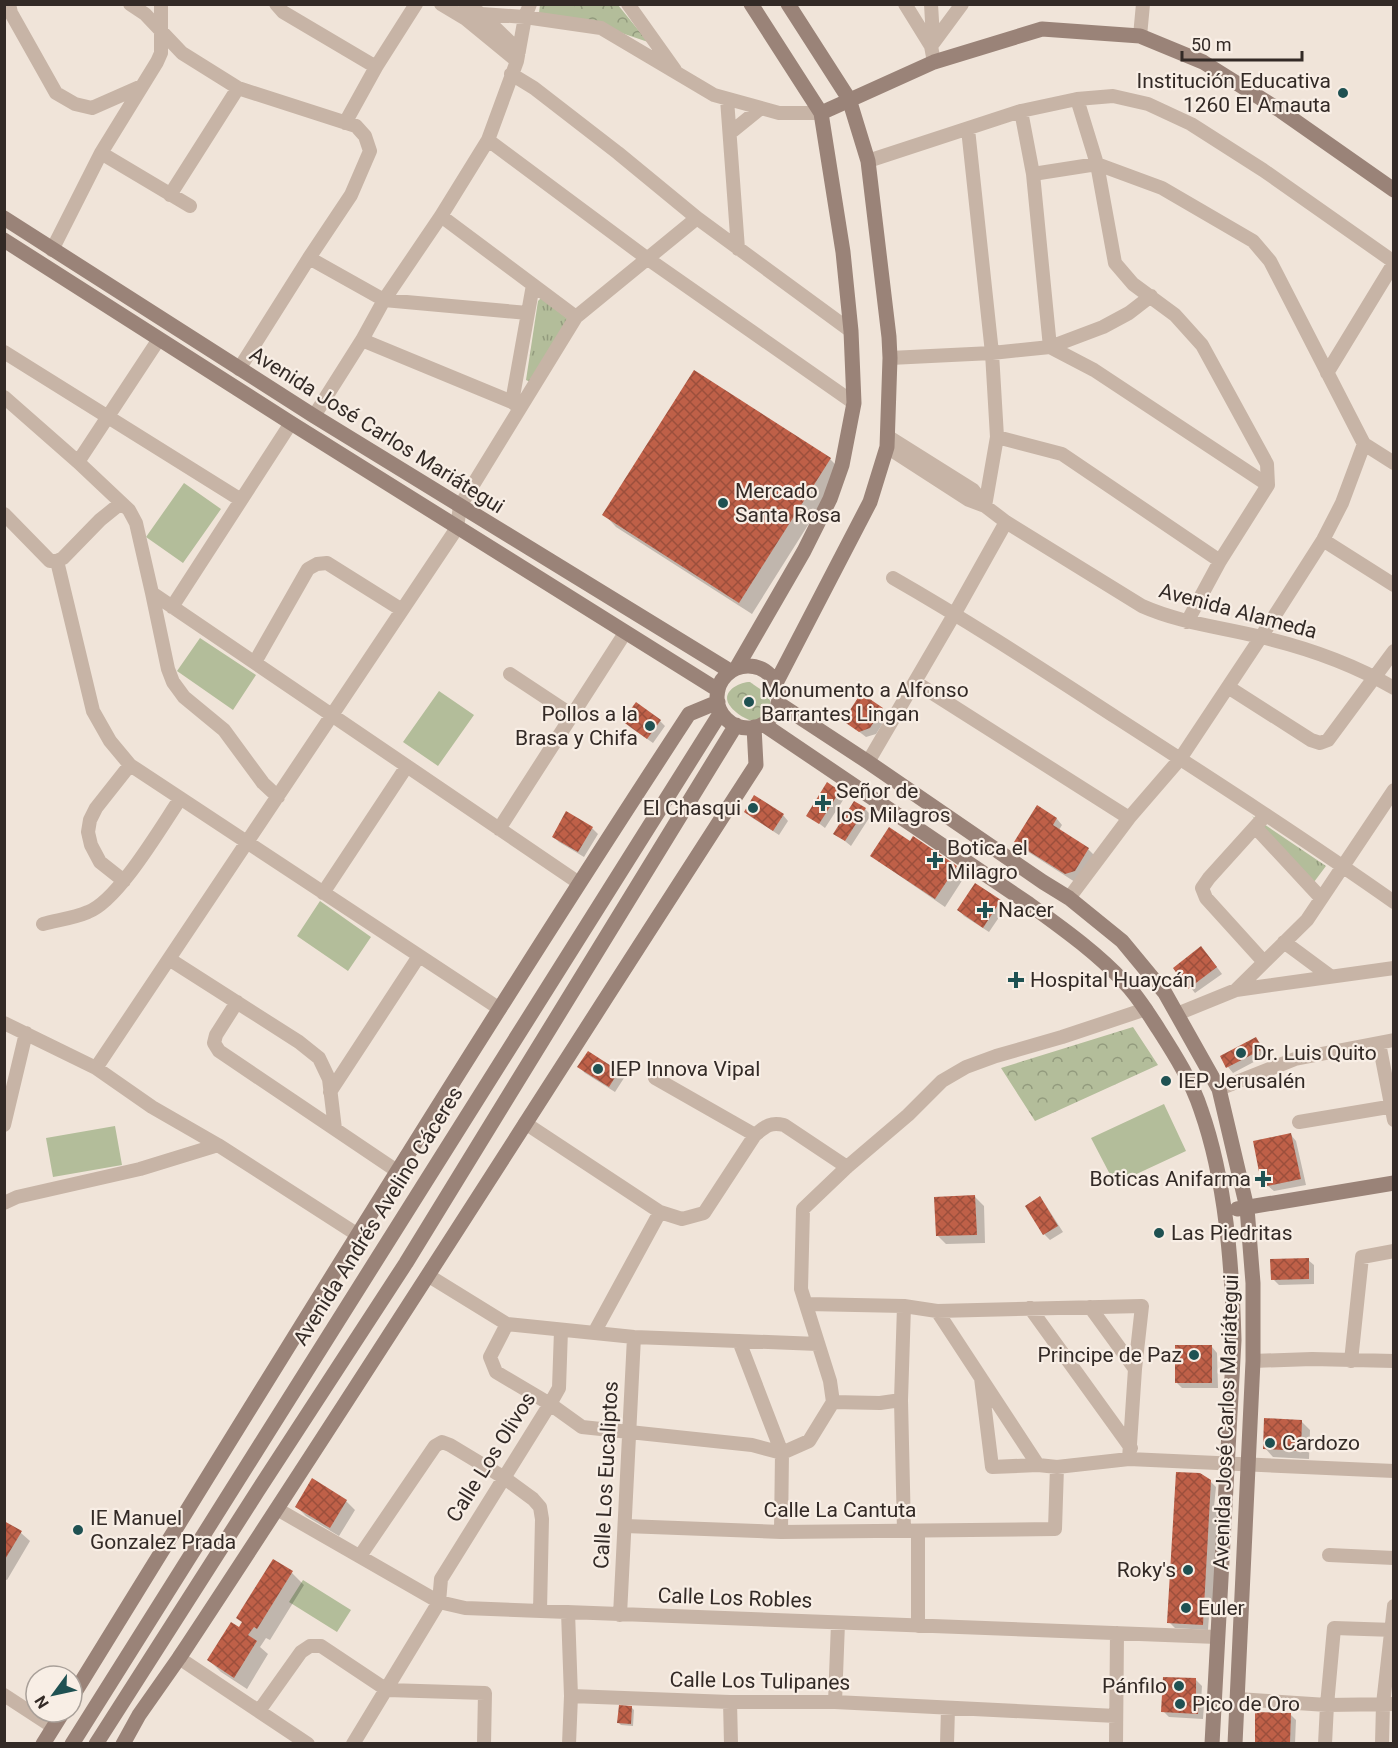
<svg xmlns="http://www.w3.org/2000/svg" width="1398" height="1748" viewBox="0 0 1398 1748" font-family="Roboto,sans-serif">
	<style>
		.grass { fill: url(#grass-tufts) }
		.park { fill: url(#park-crowns) }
		.pitch { fill: #b3bd9a }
		.shadow { fill: #0003 }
		.building { fill: url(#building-cross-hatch) }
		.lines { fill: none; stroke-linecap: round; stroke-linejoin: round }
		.street { stroke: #c7b4a6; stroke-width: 14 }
		.secondary { stroke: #9a8378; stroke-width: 15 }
		.poi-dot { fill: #1f5152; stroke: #f8eee5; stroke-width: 2 }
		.labels { text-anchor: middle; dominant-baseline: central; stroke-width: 4.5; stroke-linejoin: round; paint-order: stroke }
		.poi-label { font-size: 21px; fill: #332a26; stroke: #f8eee5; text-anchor: start }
		.street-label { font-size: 21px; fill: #332a26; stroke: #f8eee5 }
	</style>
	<defs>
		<pattern id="grass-tufts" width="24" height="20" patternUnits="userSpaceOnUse" patternTransform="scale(1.5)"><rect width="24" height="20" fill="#b3bd9a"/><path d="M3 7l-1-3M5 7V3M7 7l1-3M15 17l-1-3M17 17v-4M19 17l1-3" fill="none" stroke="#929a7d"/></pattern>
		<pattern id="park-crowns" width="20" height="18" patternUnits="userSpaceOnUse" patternTransform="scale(1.5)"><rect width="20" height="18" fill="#b3bd9a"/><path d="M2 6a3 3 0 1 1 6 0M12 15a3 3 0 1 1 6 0" fill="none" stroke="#929a7d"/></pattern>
		<pattern id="building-cross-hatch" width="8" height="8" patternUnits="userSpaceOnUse" patternTransform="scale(1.5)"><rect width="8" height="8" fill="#bf6048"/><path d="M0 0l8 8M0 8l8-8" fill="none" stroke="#9c4f3c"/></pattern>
	</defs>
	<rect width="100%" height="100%" fill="#f0e4d9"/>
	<path class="grass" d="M541 298 568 319 530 382 526 380 538 301Z
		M1252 816 1326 866 1314 882Z"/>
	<path class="park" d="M540 5H618L648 42 598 25 538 20Z
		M750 682C764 692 778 698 766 717 763 719 760 721 756 721 749 722 735 713 731 707 719 694 737 682 750 682Z
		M1133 1027 1158 1065 1035 1121 1001 1068Z"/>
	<path class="pitch" d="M545 5H575L573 19 544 15Z
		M184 483 221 509 183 563 146 537Z
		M200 638 256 675 233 710 177 671Z
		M439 691 474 715 438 766 403 742Z
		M320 901 371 937 348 971 297 936Z
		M1164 1104 1186 1151 1115 1184 1091 1138Z
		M115 1126 122 1165 53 1177 46 1138Z
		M303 1580 351 1610 337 1632 289 1602Z"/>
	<path class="shadow" d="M830 459 842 471 752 614 616 527 604 514Z
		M862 696 888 715 876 734 866 737 845 721Z
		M660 721 665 726 653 743 630 727Z
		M839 792 845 797 825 828 808 815Z
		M1037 807 1057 819 1062 825 1059 830 1088 849 1097 858 1075 882 1022 848 1016 842Z
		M865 809 871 815 851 846 835 833Z
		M745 812 783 815 788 821 779 835 751 817Z
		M592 828 598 834 584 857 559 842 554 837Z
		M910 843 956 867 965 876 945 907 878 861 872 856Z
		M1000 901 1006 907 989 932 964 916 959 910Z
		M1207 954 1222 974 1195 993 1175 968Z
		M1256 1039 1262 1045 1267 1055 1233 1073 1228 1067 1222 1057Z
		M588 1053 618 1072 624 1078 615 1092 585 1073 579 1067Z
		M1291 1135 1296 1141 1306 1185 1274 1191 1262 1181Z
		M975 1197 984 1206 985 1243 946 1244 937 1235Z
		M1040 1198 1045 1204 1063 1232 1050 1240 1044 1234Z
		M1308 1260 1314 1265V1284L1279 1285 1273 1279Z
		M1212 1347 1217 1353 1218 1388H1182L1176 1382Z
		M1301 1421 1310 1430 1309 1459 1273 1457 1265 1448Z
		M1210 1481 1216 1487 1214 1507 1218 1511 1213 1602 1210 1601 1208 1630 1175 1628 1169 1622Z
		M346 1501 355 1510 339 1536 306 1516 297 1507Z
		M4 1523 21 1533 30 1541 7 1580 4 1579Z
		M273 1561 292 1573 304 1585 270 1640 266 1638 260 1647 268 1654 247 1689 221 1672 209 1660 239 1629Z
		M1196 1680 1202 1686 1201 1701 1204 1704 1203 1719 1169 1717 1163 1711Z
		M632 1708 634 1710 633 1726 621 1725 618 1722Z
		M1290 1714 1296 1720 1295 1744H1258L1256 1742Z"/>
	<path class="building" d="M694 370 831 458 739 603 602 515Z
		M861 693 883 708 870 728 859 732 843 721Z
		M636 702 661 720 647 739 622 721Z
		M827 782 840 791 819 824 806 816Z
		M754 795 784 814 773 831 744 812Z
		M854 801 866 808 845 841 833 834Z
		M1037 805 1057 818 1053 825 1089 848 1075 871 1065 874 1014 842Z
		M566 811 593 827 578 852 552 837Z
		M889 827 910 841 913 836 957 866 935 899 870 856Z
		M975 883 1001 900 983 928 957 910Z
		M1201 946 1217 967 1188 989 1173 968Z
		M1256 1037 1263 1049 1226 1068 1220 1056Z
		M588 1051 619 1071 609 1087 577 1067Z
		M1291 1133 1301 1179 1267 1186 1261 1182 1253 1141Z
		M975 1195 977 1235 936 1236 934 1197Z
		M1040 1196 1058 1226 1043 1235 1025 1206Z
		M1309 1258V1279L1271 1280 1270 1259Z
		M1175 1345H1212V1383H1175Z
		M1264 1418 1302 1420 1301 1451 1263 1449Z
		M1176 1472 1200 1473 1211 1480 1203 1625 1167 1623Z
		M312 1478 347 1500 330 1528 295 1507Z
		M4 1521 22 1531 4 1561Z
		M273 1559 293 1571 257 1629 254 1627 248 1635 257 1641 234 1678 207 1660 231 1622 239 1627 242 1622 236 1618Z
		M1163 1677 1196 1678V1697H1199L1198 1714 1161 1712Z
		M619 1705 632 1706 631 1724 617 1723Z
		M1255 1712 1291 1713 1290 1743H1255Z"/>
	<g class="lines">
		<path class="street" d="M9 4 11 13 56 93 75 104 92 108 142 86
			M130 4 145 14 182 53 238 88 356 126 365 136 370 151 351 195 309 258 239 369
			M276 4 283 12 376 67
			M441 4 466 19 517 61
			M465 4 481 14 519 51
			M628 4 675 70
			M905 4 931 46 934 62
			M931 4 933 38 931 46
			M481 14 525 17 601 28 714 95 779 113H821
			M1140 36 1143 4
			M931 46 962 4
			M511 74 534 88 618 153 697 218 851 331
			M727 99 738 249
			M1077 99 1097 164 1115 263 1133 284 1175 315 1202 345 1267 464 1268 485 1220 561 1187 622
			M1021 111 1033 174 1050 347 1094 370 1268 485
			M345 123 376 67 416 4
			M968 129 992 353 997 437 985 506
			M730 133 761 108
			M488 140 648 259 854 403
			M101 153 190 206
			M868 161 1021 111 1077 99 1113 96 1148 104 1191 124 1263 170 1394 262
			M1033 174 1097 164 1162 188 1253 241 1270 261 1364 444 1394 463
			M170 195 238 88
			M441 216 576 317
			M52 250 101 153 157 62 161 53V4
			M309 258 384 300 528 313
			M362 340 512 402 520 408
			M4 352 241 500
			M890 358 992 353 1050 347 1103 327 1129 313 1151 296
			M1327 373 1394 263
			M4 397 78 462 129 510 136 523 152 593 168 669 173 682 184 697 224 730 263 783 278 797
			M512 402 533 285
			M314 416 362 340 384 300 441 216 488 140 517 61 525 17 530 4
			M887 436 973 490 985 506 1006 522 1142 606C1180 623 1221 627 1261 637 1308 648 1353 664 1394 688
			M997 437 1062 454 1220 561
			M887 447 969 500 985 506
			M78 462 159 339
			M4 514 50 561H57L63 558 100 520 121 503
			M1323 540 1394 585
			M57 561 93 711 110 741 130 765 500 1009
			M893 578C970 622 1043 670 1117 718 1210 778 1303 838 1394 902
			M152 593 579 883
			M172 607 291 423
			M255 662 308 569 317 564 327 563 402 610
			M510 674 572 715
			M915 682 1129 818
			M1228 687 1311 740 1320 743 1328 740 1394 651
			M868 762 955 613 1006 522
			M1256 828 1321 898
			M499 829 625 633
			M124 881 100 862 91 845 88 832 90 820 96 808 130 765
			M323 893 407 766
			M1069 898 1129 818 1180 759 1261 637 1323 540 1342 503 1364 444
			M43 924C58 920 74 918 88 912 118 901 161 827 180 799
			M1284 942 1330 976
			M169 959 299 1042 319 1058 329 1079 335 1129
			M1264 962 1206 898 1202 888 1209 878 1265 816
			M1236 990 1307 920 1394 790
			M237 1002 216 1035 214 1043 219 1051 397 1171
			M1177 1014 1236 990 1394 968
			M4 1023 96 1068 152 1107 218 1145 358 1235
			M1379 1043 1394 1120
			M96 1068 457 528 460 506 576 317 697 218
			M655 1078 755 1135
			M1219 1089 1295 1059 1394 1040
			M330 1092 419 956
			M1299 1122 1394 1106
			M525 1123 660 1212 682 1219 704 1213 755 1135C766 1126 770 1122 784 1125L847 1167
			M4 1125 26 1033
			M4 1203 17 1197 140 1169 218 1145
			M429 1276 507 1324 634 1337 818 1344
			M807 1304 904 1306 937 1311 1142 1306 1135 1369 1129 1459
			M1090 1307 1135 1369
			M1030 1308 1131 1448
			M937 1311 1038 1465
			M507 1324 490 1357 496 1372 550 1404 582 1427 752 1445 782 1453 809 1441 833 1402 830 1381 801 1289 803 1209 847 1167 908 1115 942 1081 966 1067 996 1056 1062 1037 1146 1009
			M594 1333 660 1212
			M739 1341 782 1453 781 1532
			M1253 1361 1312 1359 1394 1361
			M1351 1361 1362 1257 1394 1251
			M981 1378 992 1467 1038 1465 1057 1467 1129 1459 1394 1471
			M901 1400 904 1531
			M833 1402 880 1403 901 1400 904 1306
			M277 1509 439 1602 465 1608 1217 1637
			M625 1526 781 1532 1055 1529 1057 1467
			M1329 1555 1394 1558
			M360 1556 435 1446 442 1442 450 1445 503 1477 533 1499 540 1507 542 1519 540 1611
			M568 1612 571 1696 569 1744
			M620 1615 634 1337
			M918 1626V1531
			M179 1658 308 1744
			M4 1695 53 1727
			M571 1696 730 1702H835L1116 1716
			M1238 1699 1327 1705 1394 1704
			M730 1702 731 1744
			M835 1702 838 1623
			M259 1711 301 1652 310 1646H321L387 1690 485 1693 484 1744
			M353 1744 439 1602 441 1579 550 1404 559 1388 561 1330
			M947 1744 948 1708
			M1116 1744 1117 1633
			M1325 1744 1327 1705 1334 1628 1394 1630
			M1382 1744 1383 1704 1394 1606"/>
		<path class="secondary" d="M821 113 934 62 1042 29 1140 36 1203 62 1281 111 1394 190
			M4 218 314 416 730 671
			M4 240 291 423 718 690
			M717 697a31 31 0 1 1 62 0a31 31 0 1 1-62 0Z
			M737 667 804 551 830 499 842 465 854 403 851 331 843 252 821 113 751 4
			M776 683 870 502 887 447 890 358 889 337 868 161 849 99 788 4
			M778 703 868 762 1043 882 1069 898 1122 941 1165 993 1219 1089 1247 1208 1253 1283V1361L1235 1744
			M763 724 1029 904C1062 928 1096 952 1124 982 1138 996 1148 1013 1159 1030 1175 1055 1192 1082 1201 1110 1226 1181 1232 1265 1234 1340L1212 1744
			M1237 1209 1394 1183
			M72 1697C275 1368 477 1038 689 714L718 702
			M43 1744 63 1712
			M72 1744 721 712
			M96 1744 257 1492 406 1263 736 725
			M123 1744 139 1715 179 1658C374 1363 563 1063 756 765L754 727"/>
	</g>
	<g class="poi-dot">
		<circle cx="1343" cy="93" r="6"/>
		<circle cx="723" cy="503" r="6"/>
		<circle cx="749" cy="702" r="6"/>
		<circle cx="650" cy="726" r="6"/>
		<path d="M820 794h6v6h6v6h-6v6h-6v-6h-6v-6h6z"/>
		<circle cx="753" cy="808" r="6"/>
		<path d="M932 851h6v6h6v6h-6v6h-6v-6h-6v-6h6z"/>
		<path d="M982 901h6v6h6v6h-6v6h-6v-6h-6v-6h6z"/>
		<path d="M1013 971h6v6h6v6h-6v6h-6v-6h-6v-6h6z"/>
		<circle cx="1241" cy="1053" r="6"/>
		<circle cx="598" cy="1069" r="6"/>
		<circle cx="1166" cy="1081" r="6"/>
		<path d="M1260 1170h6v6h6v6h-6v6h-6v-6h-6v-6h6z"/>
		<circle cx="1159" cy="1233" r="6"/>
		<circle cx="1194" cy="1355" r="6"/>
		<circle cx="1270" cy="1443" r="6"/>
		<circle cx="78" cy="1530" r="6"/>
		<circle cx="1188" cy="1570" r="6"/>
		<circle cx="1186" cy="1608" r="6"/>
		<circle cx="1179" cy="1686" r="6"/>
		<circle cx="1180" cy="1704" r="6"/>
	</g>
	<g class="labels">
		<g class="poi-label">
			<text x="1331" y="81" text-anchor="end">Institución Educativa<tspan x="1331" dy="24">1260 El Amauta</tspan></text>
			<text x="735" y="491">Mercado<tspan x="735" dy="24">Santa Rosa</tspan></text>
			<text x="761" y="690">Monumento a Alfonso<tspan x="761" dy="24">Barrantes Lingan</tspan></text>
			<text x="638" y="714" text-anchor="end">Pollos a la<tspan x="638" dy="24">Brasa y Chifa</tspan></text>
			<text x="836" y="791">Señor de<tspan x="836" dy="24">los Milagros</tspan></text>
			<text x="741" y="808" text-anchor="end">El Chasqui</text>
			<text x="947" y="848">Botica el<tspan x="947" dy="24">Milagro</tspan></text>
			<text x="998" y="910">Nacer</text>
			<text x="1030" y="980">Hospital Huaycán</text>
			<text x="1253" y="1053">Dr. Luis Quito</text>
			<text x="610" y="1069">IEP Innova Vipal</text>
			<text x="1178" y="1081">IEP Jerusalén</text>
			<text x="1251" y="1179" text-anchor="end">Boticas Anifarma</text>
			<text x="1171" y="1233">Las Piedritas</text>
			<text x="1182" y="1355" text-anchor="end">Principe de Paz</text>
			<text x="1282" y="1443">Cardozo</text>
			<text x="90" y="1518">IE Manuel<tspan x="90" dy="24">Gonzalez Prada</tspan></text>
			<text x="1176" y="1570" text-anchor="end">Roky's</text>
			<text x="1198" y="1608">Euler</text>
			<text x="1167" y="1686" text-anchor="end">Pánfilo</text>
			<text x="1192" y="1704">Pico de Oro</text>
		</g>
		<g class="street-label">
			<text transform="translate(377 430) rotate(32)">Avenida José Carlos Mariátegui</text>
			<text transform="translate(1238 611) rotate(15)">Avenida Alameda</text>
			<text transform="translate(378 1216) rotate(-58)">Avenida Andrés Avelino Cáceres</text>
			<text transform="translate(1226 1422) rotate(-88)">Avenida José Carlos Mariátegui</text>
			<text transform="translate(491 1457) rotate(-58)">Calle Los Olivos</text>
			<text transform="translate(606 1475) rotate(-87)">Calle Los Eucaliptos</text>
			<text x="840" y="1510">Calle La Cantuta</text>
			<text transform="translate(735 1598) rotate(2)">Calle Los Robles</text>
			<text transform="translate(760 1681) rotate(1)">Calle Los Tulipanes</text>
		</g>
	</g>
	<rect width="1398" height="1748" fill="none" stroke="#332a26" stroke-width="12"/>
	<g transform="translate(54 1694) rotate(237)"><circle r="28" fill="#f8eee5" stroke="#a9a099" stroke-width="1.5"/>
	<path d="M0-4.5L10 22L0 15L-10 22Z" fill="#1f5152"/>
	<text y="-9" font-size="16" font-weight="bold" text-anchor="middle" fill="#332a26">N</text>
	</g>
	<path d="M1182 51v9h120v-9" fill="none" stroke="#332a26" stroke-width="3"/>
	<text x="1191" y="51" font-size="18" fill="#332a26" stroke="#f8eee5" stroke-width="4.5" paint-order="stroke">50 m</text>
</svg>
